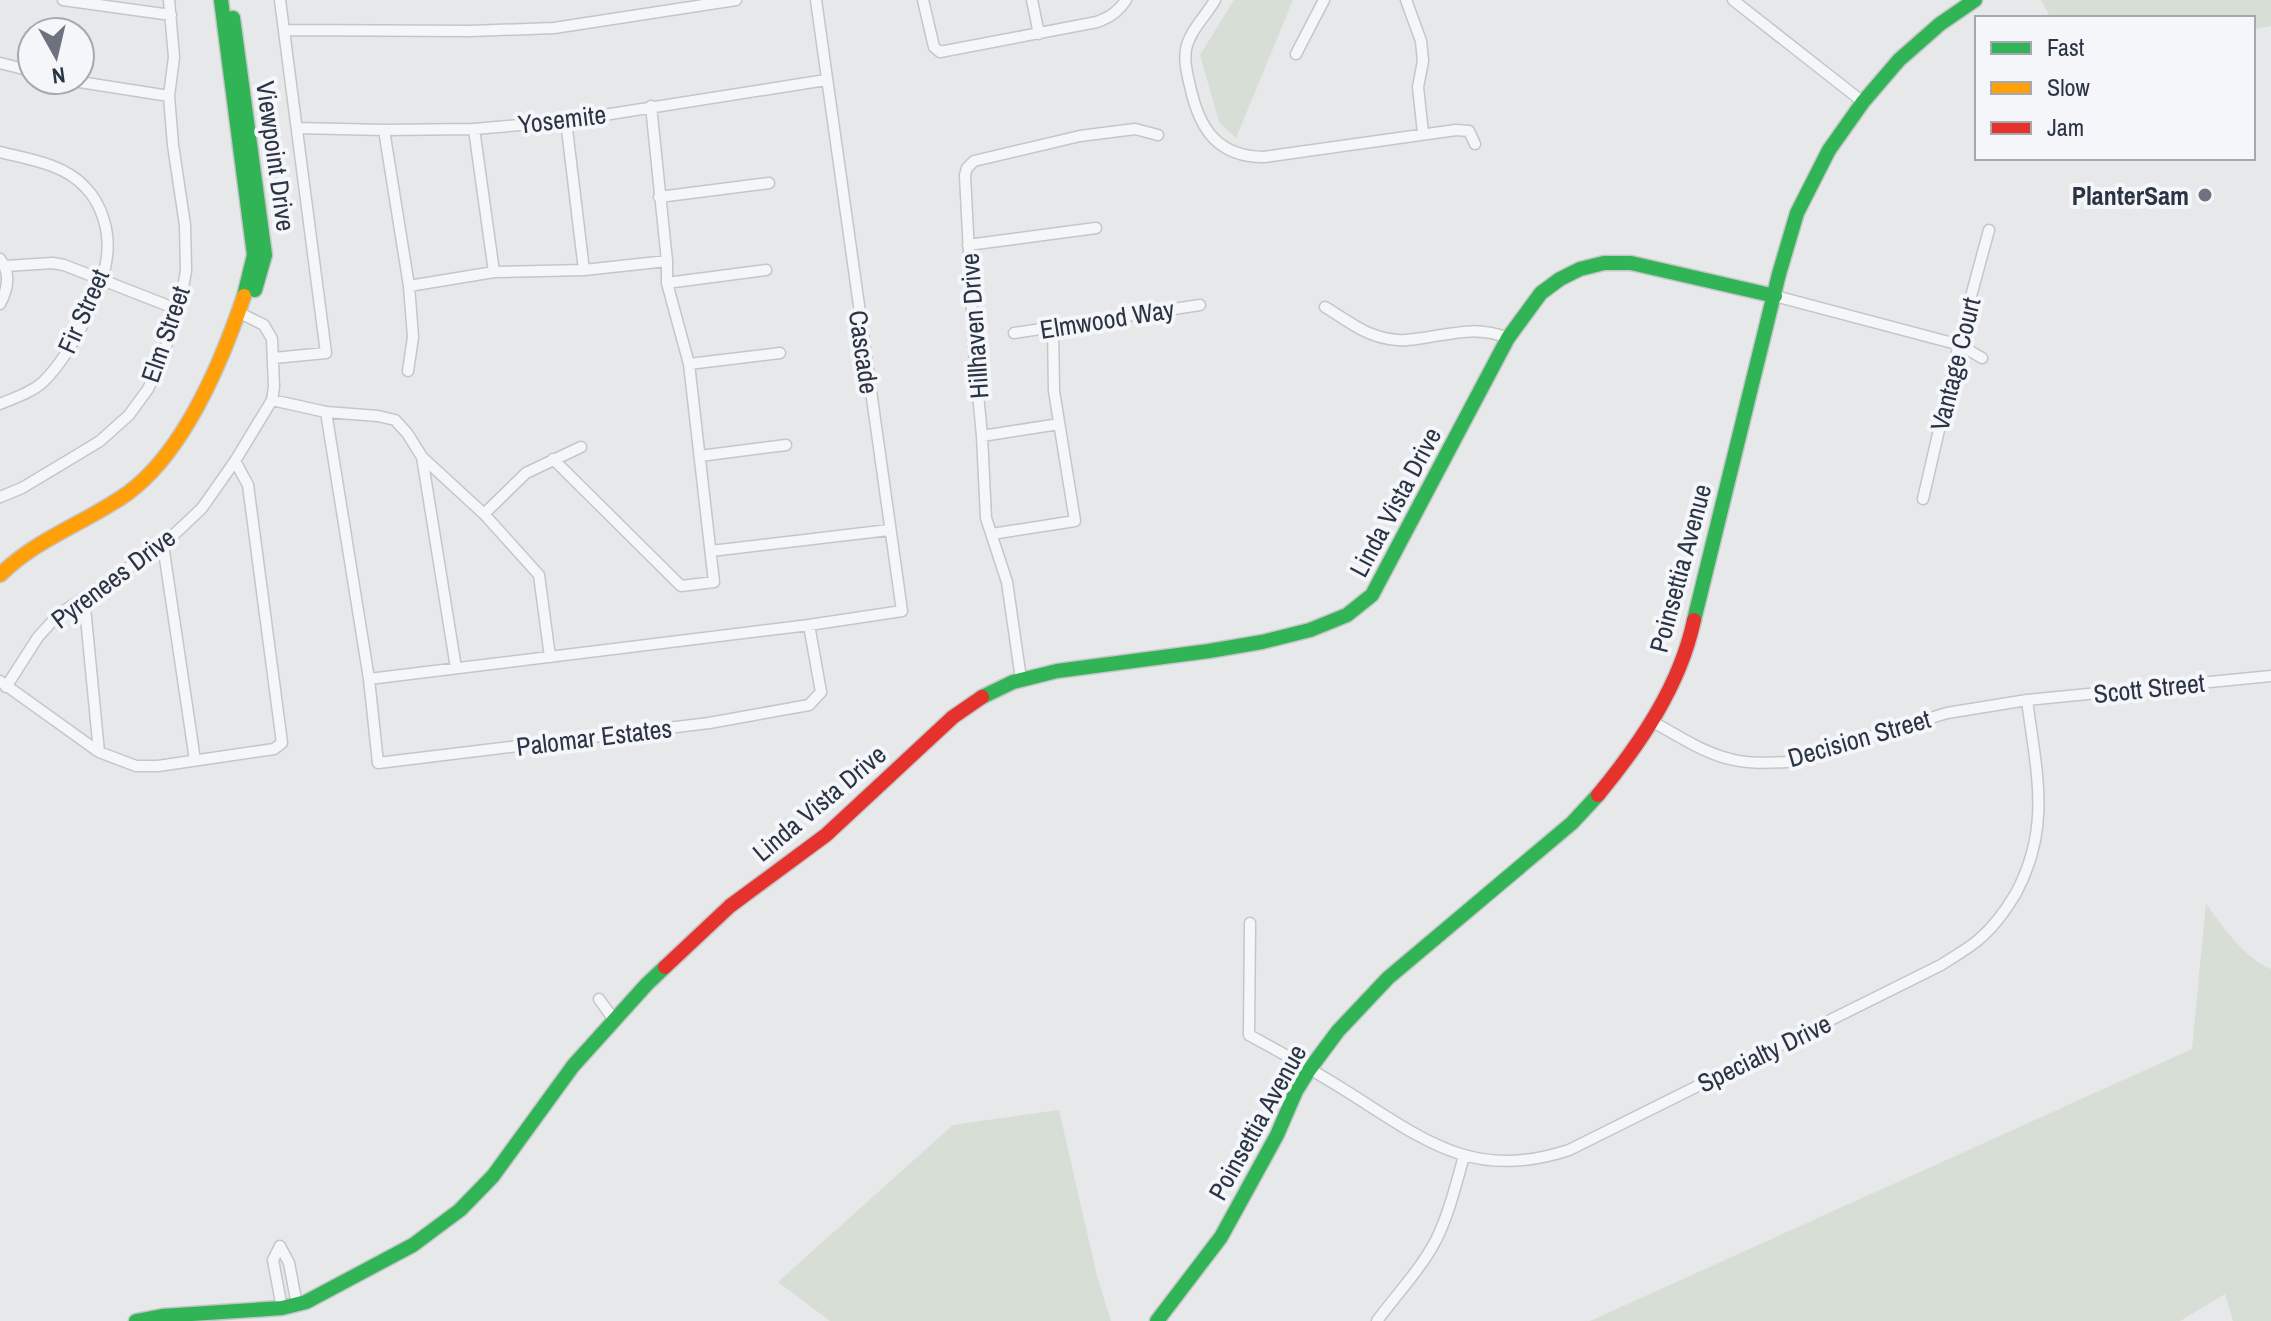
<svg xmlns="http://www.w3.org/2000/svg" width="2271" height="1321" viewBox="0 0 2271 1321" font-family="'Archivo Narrow',sans-serif">
	<style>
		.green { fill: #d6ded6 }
		.lines { fill: none; stroke-linecap: round; stroke-linejoin: round }
		.street-casing { stroke: #c4c6c8; stroke-width: 13 }
		.fast-casing { stroke: #c4c6c8; stroke-width: 17 }
		.slow-casing { stroke: #c4c6c8; stroke-width: 17 }
		.jam-casing { stroke: #c4c6c8; stroke-width: 17 }
		.street { stroke: #f5f6f7; stroke-width: 10 }
		.fast { stroke: #30b455; stroke-width: 14 }
		.slow { stroke: #ff9f0a; stroke-width: 14 }
		.jam { stroke: #e5322d; stroke-width: 14 }
		.poi-dot { fill: #6c737f; stroke: #f4f6f9; stroke-width: 3 }
		.labels { text-anchor: middle; dominant-baseline: central; stroke-width: 8; stroke-linejoin: round; paint-order: stroke }
		.street-label { font-size: 26px; fill: #2b3445; stroke: #f4f6f9 }
		.poi-label { font-size: 26px; font-weight: bold; fill: #2b3445; stroke: #f4f6f9; text-anchor: end }
	</style>
	<rect width="100%" height="100%" fill="#e6e8ea"/>
	<path class="green" d="M1234 0H1293L1236 138 1219 122 1200 55Z
		M2041 0H2271V26L2253 29V18H2051Z
		M2206 903C2220 925 2247 960 2271 969V1321H2233L2225 1294 2180 1321H1590L2192 1049Z
		M1059 1110 1097 1276 1111 1321H830L778 1282 953 1125Z"/>
	<g class="lines">
		<defs>
			<path id="street" d="M63 0 171 15
				M923 0 934 47 940 52 1097 22C1110 17 1118 12 1126 0
				M1032 0 1039 34
				M1215 0C1206 16 1190 30 1186 49 1184 62 1187 73 1190 86 1199 128 1217 157 1264 157L1456 130 1469 131 1475 144
				M1406 0 1421 41 1423 61 1418 87 1423 133
				M1733 0 1863 102
				M284 30 470 31 554 28 736 0
				M1296 54 1324 0
				M0 63 32 71
				M67 80 169 96
				M566 121 584 270
				M297 128 384 130 474 129 566 121 826 80
				M474 129 494 272
				M384 130 409 286 413 337 408 371
				M0 152C28 159 64 164 85 187 102 204 110 232 107 256 103 293 70 355 44 381 33 392 14 398 0 404
				M659 197 769 183
				M968 245 1096 228
				M0 259C11 273 8 289 0 304
				M5 266 53 263 64 265 179 310
				M667 283 766 270
				M409 286 494 272 584 270 667 261
				M1775 296 1960 345 1982 358
				M1325 307C1350 322 1367 338 1398 340 1406 341 1415 339 1423 338 1455 333 1477 326 1508 338
				M1014 333 1200 305
				M274 358 326 353 280 0
				M689 364 780 353
				M272 400 326 412 378 416 395 420 407 433 422 457 456 668
				M326 412 369 679 378 763 709 723 809 705 821 692 809 625
				M982 436 1059 424
				M700 456 786 445
				M422 457 484 514 539 575 550 657
				M553 459 681 586 714 582 689 364 667 283V261L651 106
				M0 497 22 488 82 452 100 441 129 415 148 389 158 368 179 310 186 271 185 225 173 145 169 96 174 57 169 0
				M1923 499 1964 322 1989 230
				M484 514 526 473 581 447
				M992 534 1075 521 1054 391 1053 327
				M163 545 195 760
				M711 551 889 530
				M84 597 99 752
				M369 679 809 625 902 611 816 0
				M1021 679 1007 582 986 518 982 436 974 352 965 175 967 168 974 161 1080 136 1135 129 1158 135
				M0 681 99 752 136 766H158L274 749 282 743 248 485 235 461
				M6 687 38 637 58 615 163 545 202 508 235 461 272 400 274 387 272 339 264 325 240 313
				M1651 721C1676 734 1703 753 1730 759 1749 764 1768 763 1787 762L1947 713 2027 700 2271 676
				M1250 923 1249 1035C1284 1054 1318 1073 1351 1094 1427 1142 1475 1181 1569 1150L1941 965C1953 957 1966 950 1977 941 1993 928 2006 910 2016 893 2052 826 2036 771 2027 700
				M599 999 614 1020
				M282 1308 273 1260 280 1246 289 1263 297 1305
				M1377 1321C1396 1295 1421 1269 1436 1240 1449 1214 1456 1184 1464 1156"/>
			<path id="fast" d="M221 0 254 255 244 296
				M233 18 265 255 255 290
				M1694 620 1779 274 1797 213 1829 150 1863 102 1899 60 1940 24 1975 0
				M982 697 1013 682 1057 671 1209 651 1262 642 1310 630 1347 615 1372 595 1508 338 1541 293 1560 279 1580 269 1604 263H1631L1775 296
				M136 1321 162 1316 282 1308 306 1302 413 1245 460 1210 493 1176 573 1066 647 984 665 967
				M1157 1321 1221 1237 1277 1135 1296 1091 1309 1070 1338 1031 1388 978 1572 823 1598 795"/>
			<path id="slow" d="M0 575C37 538 86 523 128 493 185 451 222 361 244 296"/>
			<path id="jam" d="M1598 795C1640 744 1680 686 1694 620
				M665 967 730 906 826 835 953 717 982 697"/>
		</defs>
		<use href="#street" class="street-casing"/>
		<use href="#fast" class="fast-casing"/>
		<use href="#slow" class="slow-casing"/>
		<use href="#jam" class="jam-casing"/>
		<use href="#street" class="street"/>
		<use href="#fast" class="fast"/>
		<use href="#slow" class="slow"/>
		<use href="#jam" class="jam"/>
	</g>
	<circle class="poi-dot" cx="2205" cy="195" r="8"/>
	<g class="labels">
		<g class="street-label">
			<text transform="translate(562 119) rotate(-7)">Yosemite</text>
			<text transform="translate(276 156) rotate(82)">Viewpoint Drive</text>
			<text transform="translate(83 311) rotate(-66)">Fir Street</text>
			<text transform="translate(1107 319) rotate(-9)">Elmwood Way</text>
			<text transform="translate(974 326) rotate(-94)">Hillhaven Drive</text>
			<text transform="translate(165 334) rotate(-71)">Elm Street</text>
			<text transform="translate(864 352) rotate(82)">Cascade</text>
			<text transform="translate(1955 364) rotate(-76)">Vantage Court</text>
			<text transform="translate(1395 502) rotate(-62)">Linda Vista Drive</text>
			<text transform="translate(1680 568) rotate(-75)">Poinsettia Avenue</text>
			<text transform="translate(113 578) rotate(-37)">Pyrenees Drive</text>
			<text transform="translate(2149 688) rotate(-6)">Scott Street</text>
			<text transform="translate(594 737) rotate(-7)">Palomar Estates</text>
			<text transform="translate(1859 738) rotate(-16)">Decision Street</text>
			<text transform="translate(819 803) rotate(-40)">Linda Vista Drive</text>
			<text transform="translate(1764 1053) rotate(-26)">Specialty Drive</text>
			<text transform="translate(1257 1122) rotate(-61)">Poinsettia Avenue</text>
		</g>
		<g class="poi-label">
			<text x="2189" y="195">PlanterSam</text>
		</g>
	</g>
	<rect x="1975" y="16" width="280" height="144" fill="#f4f6f9" stroke="#a4a8b1" stroke-width="2"/>
	<rect x="1991" y="42" width="40" height="12" fill="#30b455" stroke="#a4a8b1" stroke-width="2"/>
	<text x="2047" y="56" font-size="24" fill="#2b3445">Fast</text>
	<rect x="1991" y="82" width="40" height="12" fill="#ff9f0a" stroke="#a4a8b1" stroke-width="2"/>
	<text x="2047" y="96" font-size="24" fill="#2b3445">Slow</text>
	<rect x="1991" y="122" width="40" height="12" fill="#e5322d" stroke="#a4a8b1" stroke-width="2"/>
	<text x="2047" y="136" font-size="24" fill="#2b3445">Jam</text>
	<g transform="translate(56 56) rotate(172)"><circle r="38" fill="#f4f6f9" stroke="#a4a8b1" stroke-width="2"/>
	<path d="M0-6L14 30L0 20L-14 30Z" fill="#6c737f"/>
	<text y="-12" font-size="22" font-weight="bold" text-anchor="middle" fill="#2b3445">N</text>
	</g>
</svg>
